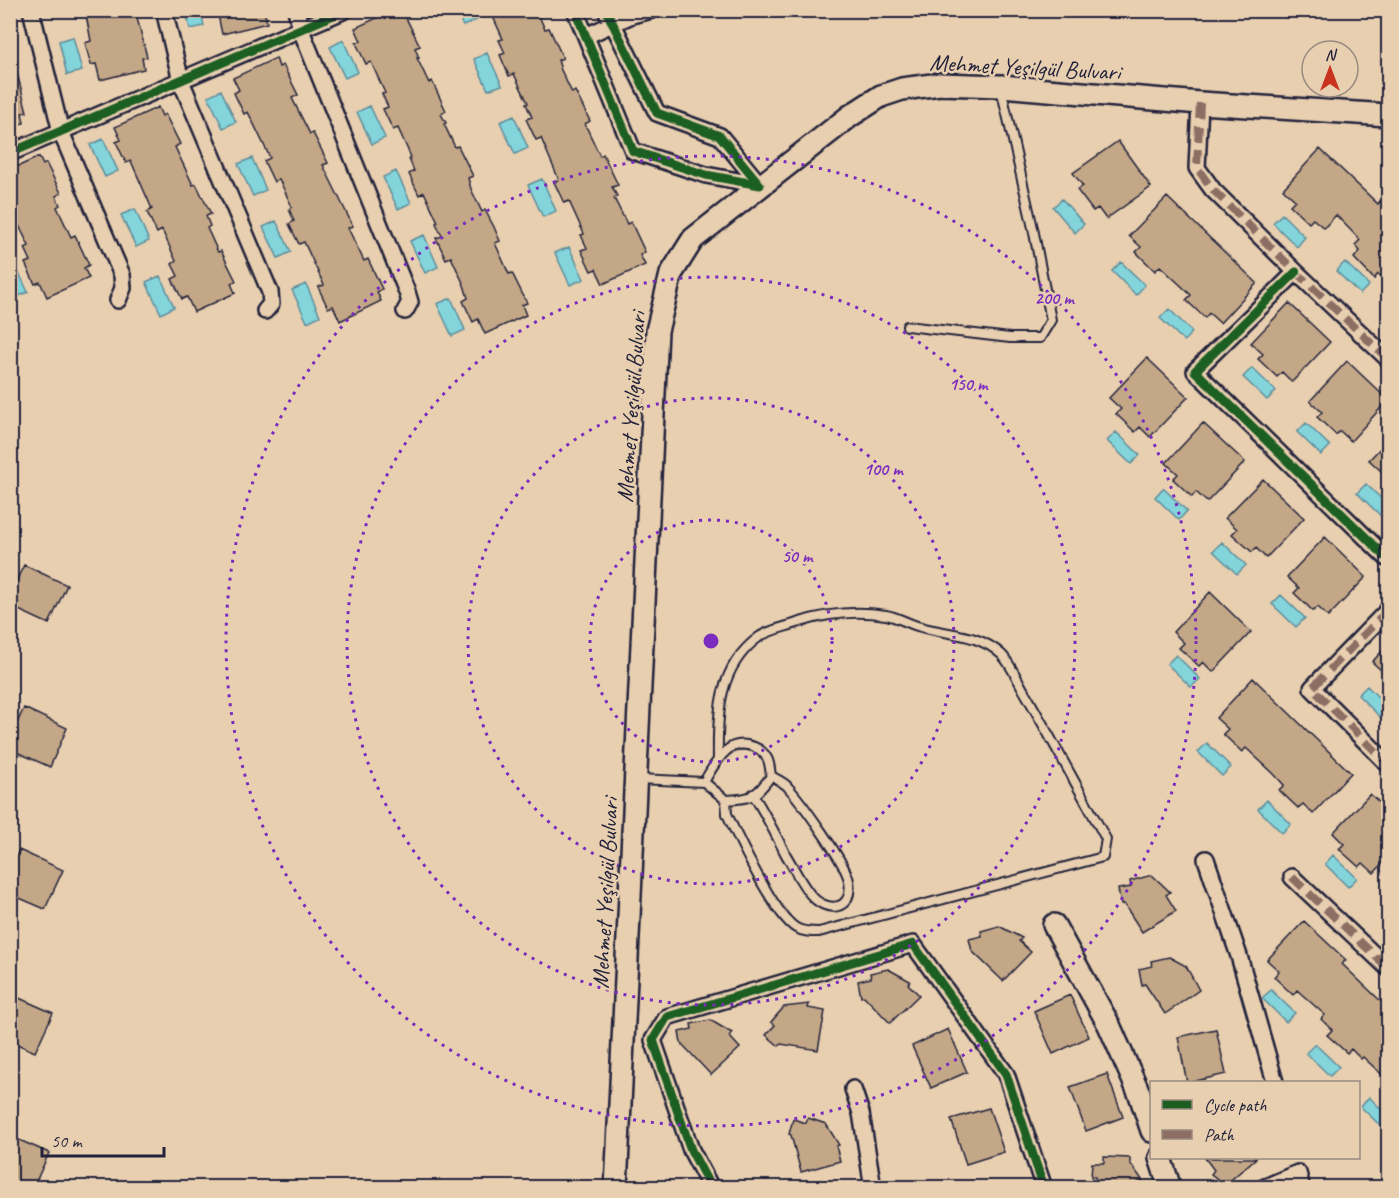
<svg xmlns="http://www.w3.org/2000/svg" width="1399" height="1198" viewBox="0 0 1399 1198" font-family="Caveat,sans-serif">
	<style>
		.water { fill: #84d5db; stroke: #5d8d9b; stroke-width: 1.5 }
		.building { fill: #c3a787; stroke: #22223b; stroke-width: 1.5 }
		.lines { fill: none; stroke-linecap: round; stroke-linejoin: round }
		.lane-casing { stroke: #22223b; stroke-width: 12 }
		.street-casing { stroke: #22223b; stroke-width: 20 }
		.secondary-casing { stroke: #22223b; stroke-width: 26 }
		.lane { stroke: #e8cfb0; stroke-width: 8 }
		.street { stroke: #e8cfb0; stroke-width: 15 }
		.secondary { stroke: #e8cfb0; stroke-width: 21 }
		.quiet { stroke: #8d6e63; stroke-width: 8; stroke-dasharray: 15 8; stroke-linecap: butt }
		.cycleway-casing { stroke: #e8cfb0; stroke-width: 13 }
		.cycleway { stroke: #1b5e20; stroke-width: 9 }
		.ring { fill: none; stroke: #7b2cbf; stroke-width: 3; stroke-dasharray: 3 6 }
		.labels { text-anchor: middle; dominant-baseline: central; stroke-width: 5; stroke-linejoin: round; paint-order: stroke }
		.street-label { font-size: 24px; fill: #22223b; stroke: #e8cfb0 }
		.centre { fill: #7b2cbf; stroke: #e8cfb0; stroke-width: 3 }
		.ring-label { font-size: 18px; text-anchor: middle; font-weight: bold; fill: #7b2cbf; stroke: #e8cfb0; stroke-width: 5; stroke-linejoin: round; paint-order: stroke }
	</style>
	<rect width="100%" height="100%" fill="#e8cfb0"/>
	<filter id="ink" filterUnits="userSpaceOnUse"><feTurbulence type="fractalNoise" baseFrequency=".0167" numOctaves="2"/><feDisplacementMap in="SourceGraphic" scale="12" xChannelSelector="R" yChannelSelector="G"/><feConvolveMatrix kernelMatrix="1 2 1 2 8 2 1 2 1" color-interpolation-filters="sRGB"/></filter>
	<g filter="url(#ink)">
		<path class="water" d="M186 11H201L204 26 190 29Z
			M456 11H472L477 20 463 26Z
			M73 37 82 71 67 75 59 41Z
			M343 40 358 72 345 78 330 47Z
			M487 53 502 85 488 90 474 59Z
			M221 90 236 122 223 128 208 96Z
			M370 106 385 138 372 144 357 112Z
			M514 116 528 148 515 154 500 122Z
			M103 139 118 171 105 177 90 145Z
			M252 158 266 190 253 196 238 164Z
			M396 171 411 203 398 209 383 177Z
			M542 179 556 211 543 217 528 185Z
			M1062 199 1084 224 1075 233 1053 207Z
			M135 209 149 241 136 247 121 215Z
			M1282 214 1305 237 1297 247 1273 223Z
			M276 221 291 252 278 258 263 227Z
			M424 235 438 267 425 273 410 241Z
			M569 247 584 279 570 285 555 253Z
			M13 260 28 292 14 298 11 290V261Z
			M1121 262 1145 285 1136 295 1112 271Z
			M1345 262 1369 285 1360 294 1336 271Z
			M160 276 174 307 161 314 146 282Z
			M306 284 320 316 307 322 292 290Z
			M451 298 465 330 452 336 437 304Z
			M1169 309 1192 332 1184 341 1160 318Z
			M1252 368 1276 391 1267 400 1243 377Z
			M1306 423 1330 446 1321 455 1297 432Z
			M1116 432 1140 455 1131 464 1107 441Z
			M1366 484 1388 505V509L1381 516 1357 493Z
			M1163 488 1187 511 1179 520 1155 497Z
			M1222 542 1246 565 1237 574 1213 551Z
			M1281 595 1305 618 1296 627 1272 604Z
			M1176 655 1200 679 1191 687 1167 664Z
			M1367 686 1388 707V712L1382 719 1358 695Z
			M1207 743 1231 767 1222 776 1198 752Z
			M1267 800 1291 824 1282 833 1258 809Z
			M1333 855 1357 878 1348 887 1325 864Z
			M1271 990 1295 1013 1286 1022 1262 998Z
			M1315 1044 1339 1067 1330 1076 1306 1053Z
			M1369 1097 1388 1116V1126L1385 1130 1361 1107Z"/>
		<path class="building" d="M85 10H135L147 57 142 58 144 69 100 80 96 64 91 65 85 43 91 41Z
			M217 10H264L267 23 222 34Z
			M394 10H399L402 17 405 16 420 46 415 48 419 58H417L429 83 432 81 446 111 441 114 446 123 444 124 455 147 458 146 473 176 468 178 471 189 482 212 485 210 494 227 500 241 495 243 509 274 512 273 527 303 522 305 526 315 485 334 478 319 473 322 463 301 468 298 464 285 451 257 446 259 436 238 442 236 436 223 438 222 424 192 419 195 409 174 414 171 409 159 411 157 398 128 393 130 383 109 388 107 382 94 385 93 371 62 366 64 356 43 361 41 355 28Z
			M490 10H536L545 29 549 28 563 58 558 60 561 70 572 93 575 91 590 121 585 124 600 156 603 154 618 185 612 187 617 196 614 198 627 224 631 222 645 252 640 255 645 265 603 284 596 269 591 271 581 250 587 248 581 235 584 234 569 201 564 203 554 182 559 180 541 138 536 140 526 119 532 117 526 104 528 103 514 74 509 76 500 55 505 53 499 40 503 39Z
			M276 58 279 67 283 65 298 95 292 98 310 134 313 133 328 163 323 165 353 226 348 228 364 261 368 259 382 289 377 292 381 301 340 321 333 306 328 308 318 287 324 285 304 242 299 244 289 224 294 221 289 209 292 207 279 179 274 182 264 161 270 158 264 145 248 112 244 114 234 93 239 90 233 78Z
			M10 65H15L27 112 22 113 24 123 10 126Z
			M158 107 162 116 165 114 180 144 175 147 193 185 196 184 211 214 206 216 210 226 207 228 218 252 221 251 236 281 231 283 235 293 194 312 187 297 182 299 172 279 178 276 172 264 176 261 162 230 157 233 147 212 152 209 131 161 126 163 116 142 121 140 115 127Z
			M1118 141 1151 187 1106 219 1098 208 1093 211 1077 190 1083 186 1073 173Z
			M1320 149 1378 204 1380 201 1389 209V284L1378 274 1374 279 1354 258 1360 251 1355 245 1360 240 1336 215 1324 228 1313 219 1309 223 1290 205 1295 200 1283 189Z
			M39 157 43 165 46 163 61 193 56 196 60 205 57 207 71 237 75 235 89 265 84 268 89 278 47 297 40 282 35 284 25 263 31 261 25 248 29 246 10 207V170Z
			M1167 197 1257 283 1220 323 1209 313 1205 318 1186 300 1191 295 1160 266 1155 271 1136 252 1141 247 1129 236Z
			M1289 303 1330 342 1292 382 1282 372 1277 377 1258 359 1263 354 1251 343Z
			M1147 358 1188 397 1150 437 1140 427 1135 432 1116 414 1121 409 1109 398Z
			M1347 361 1388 400 1351 441 1340 431 1336 435 1317 417 1322 412 1310 401Z
			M1203 423 1245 462 1207 502 1196 492 1192 497 1173 479 1178 474 1166 463Z
			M1389 439V478L1369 460Z
			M1263 479 1304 518 1266 558 1256 548 1252 552 1232 534 1237 529 1225 518Z
			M1325 537 1366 577 1328 617 1318 607 1313 611 1294 593 1299 588 1287 577Z
			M24 565 67 585 49 624 10 606V594Z
			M1210 592 1251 632 1213 672 1203 662 1199 666 1179 648 1184 643 1173 632Z
			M1389 644V677L1372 662Z
			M1253 678 1351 773 1313 814 1303 804 1298 808 1279 790 1284 785 1273 773 1246 748 1242 752 1223 734 1228 729 1216 718Z
			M24 708 67 728 50 767 10 749V738Z
			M1370 794 1389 811V857L1374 873 1363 863 1359 867 1339 849 1344 844 1333 833Z
			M19 850 63 870 45 909 10 894V869Z
			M1152 875 1170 892 1166 895 1176 911 1142 932 1124 904 1121 905 1118 889 1131 887 1130 881Z
			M1304 921 1346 960 1342 964 1389 1009V1081L1363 1057 1361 1059 1351 1049 1347 1053 1327 1035 1332 1030 1321 1019 1325 1015 1297 990 1293 995 1274 977 1279 971 1267 960Z
			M999 926 1022 938 1019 941 1031 952 1003 981 972 951 969 939 982 936 981 931Z
			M1169 957 1186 966 1199 990 1165 1014 1145 984 1142 985 1139 969 1152 966 1151 961Z
			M888 969 910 981 908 984 919 995 890 1023 864 996 861 997 858 981 871 978 870 973Z
			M10 994 53 1013 35 1052 10 1041Z
			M1070 995 1089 1037 1053 1054 1034 1011Z
			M809 1004 808 1008 825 1011 818 1050 781 1044 779 1046 766 1035 775 1025 771 1022 784 1007Z
			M710 1020 732 1033 729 1036 740 1048 711 1075 681 1043 679 1032 692 1029 691 1024Z
			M948 1029 967 1072 931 1088 912 1046Z
			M1216 1029 1226 1074 1187 1083 1178 1037Z
			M1107 1074 1123 1117 1086 1131 1070 1087Z
			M989 1108 1004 1152 966 1164 951 1119Z
			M808 1118 826 1124 839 1145 836 1146 840 1161 801 1172 791 1135 789 1134 793 1119 806 1123Z
			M10 1136 49 1153 33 1188H19L10 1183Z
			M1104 1157 1130 1158V1163L1143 1181 1138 1182 1140 1188H1099L1095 1177H1091L1092 1163H1104Z
			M1205 1158H1256L1225 1185 1211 1174 1214 1170Z"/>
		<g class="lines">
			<defs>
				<path id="lane" d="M907 326 1010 338H1040L1051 320 1033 228 1001 88
					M718 760C717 714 718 667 759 637 769 630 786 627 797 623 827 613 855 610 886 615 898 617 909 624 921 627 949 635 978 633 1001 654 1010 662 1020 685 1027 696 1054 744 1080 791 1106 839L1103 857 819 932C811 932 803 932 796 928 775 916 738 838 727 814L726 800
					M638 779 704 782 726 800C751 799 756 797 771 776 770 770 770 763 767 758 759 744 738 740 726 751 717 759 710 771 704 782
					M753 794C765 814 776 835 786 855 794 868 800 882 810 894 826 914 854 911 849 881 846 863 800 800 787 786 783 782 776 779 771 776"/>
				<path id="street" d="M31 10 61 132 122 275 123 288 118 300
					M164 10 181 81 270 292 271 304 265 311
					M296 10 301 30 407 292 410 302 405 311
					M575 10 633 151 706 175 760 185 720 136 657 113 606 10
					M586 36 632 15 652 10
					M1200 103 1197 168 1213 190 1296 272 1388 359
					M10 153 345 10
					M1296 272 1195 371 1388 559
					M1388 610 1312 688 1388 764
					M1206 859 1239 956 1275 1082
					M1292 877 1388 968
					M853 1089 861 1113 873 1188
					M711 1188 691 1150 653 1040 667 1017 913 944 1006 1074 1044 1188
					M1263 1188 1298 1173 1302 1188"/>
				<path id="secondary" d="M1054 925 1109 1025 1140 1095 1152 1131
					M1160 1158 1170 1188
					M616 1188 657 331 671 274 693 239 850 116 881 96 902 89 940 84 1001 86 1200 103 1388 115"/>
			</defs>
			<use href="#lane" class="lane-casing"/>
			<use href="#street" class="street-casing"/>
			<use href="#secondary" class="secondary-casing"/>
			<use href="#lane" class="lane"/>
			<use href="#street" class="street"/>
			<use href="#secondary" class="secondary"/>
			<path class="quiet" d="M1200 103 1197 168 1213 190 1296 272 1388 359
				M1388 610 1312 688 1388 764
				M1292 877 1388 968"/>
			<defs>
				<path id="cycleway" d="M575 10 633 151 706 175 760 185 720 136 657 113 606 10
					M10 153 345 10
					M1296 272 1195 371 1388 559
					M711 1188 691 1150 653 1040 667 1017 913 944 1006 1074 1044 1188"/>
			</defs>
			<use href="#cycleway" class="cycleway-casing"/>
			<use href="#cycleway" class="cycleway"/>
		</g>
	</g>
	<g class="ring">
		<circle cx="711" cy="641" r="121"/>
		<circle cx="711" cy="641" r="243"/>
		<circle cx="711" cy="641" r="364"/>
		<circle cx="711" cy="641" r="485"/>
	</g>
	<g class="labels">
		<g class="street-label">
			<text transform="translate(1025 67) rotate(3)">Mehmet Yeşilgül Bulvari</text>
			<text transform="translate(631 407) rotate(-86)">Mehmet Yeşilgül Bulvari</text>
			<text transform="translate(605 893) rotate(-87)">Mehmet Yeşilgül Bulvari</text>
		</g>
	</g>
	<circle cx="711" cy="641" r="9" class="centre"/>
	<g class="ring-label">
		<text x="1054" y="304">200 m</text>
		<text x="968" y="390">150 m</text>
		<text x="883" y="475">100 m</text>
		<text x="797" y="562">50 m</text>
	</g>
	<rect width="1399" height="1198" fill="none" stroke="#e8cfb0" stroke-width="36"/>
	<rect x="18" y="18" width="1363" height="1162" fill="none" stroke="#22223b" stroke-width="2" filter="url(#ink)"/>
	<rect x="1150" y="1081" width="210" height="78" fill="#e8cfb0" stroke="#998a81" stroke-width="1.5"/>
	<rect x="1162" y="1100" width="30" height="9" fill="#1b5e20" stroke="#998a81" stroke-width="1.5"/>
	<text x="1204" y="1111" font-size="18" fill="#22223b">Cycle path</text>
	<rect x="1162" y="1130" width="30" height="9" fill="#8d6e63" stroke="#998a81" stroke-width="1.5"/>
	<text x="1204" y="1141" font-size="18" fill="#22223b">Path</text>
	<g transform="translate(1330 69)"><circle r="28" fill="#e8cfb0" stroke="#998a81" stroke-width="1.5"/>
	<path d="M0-4.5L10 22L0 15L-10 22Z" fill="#c8321e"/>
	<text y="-9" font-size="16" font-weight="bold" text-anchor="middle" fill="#22223b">N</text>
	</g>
	<path d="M42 1147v9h122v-9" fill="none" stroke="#22223b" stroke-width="3"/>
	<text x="51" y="1147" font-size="18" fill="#22223b" stroke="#e8cfb0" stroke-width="4.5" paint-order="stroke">50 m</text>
</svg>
